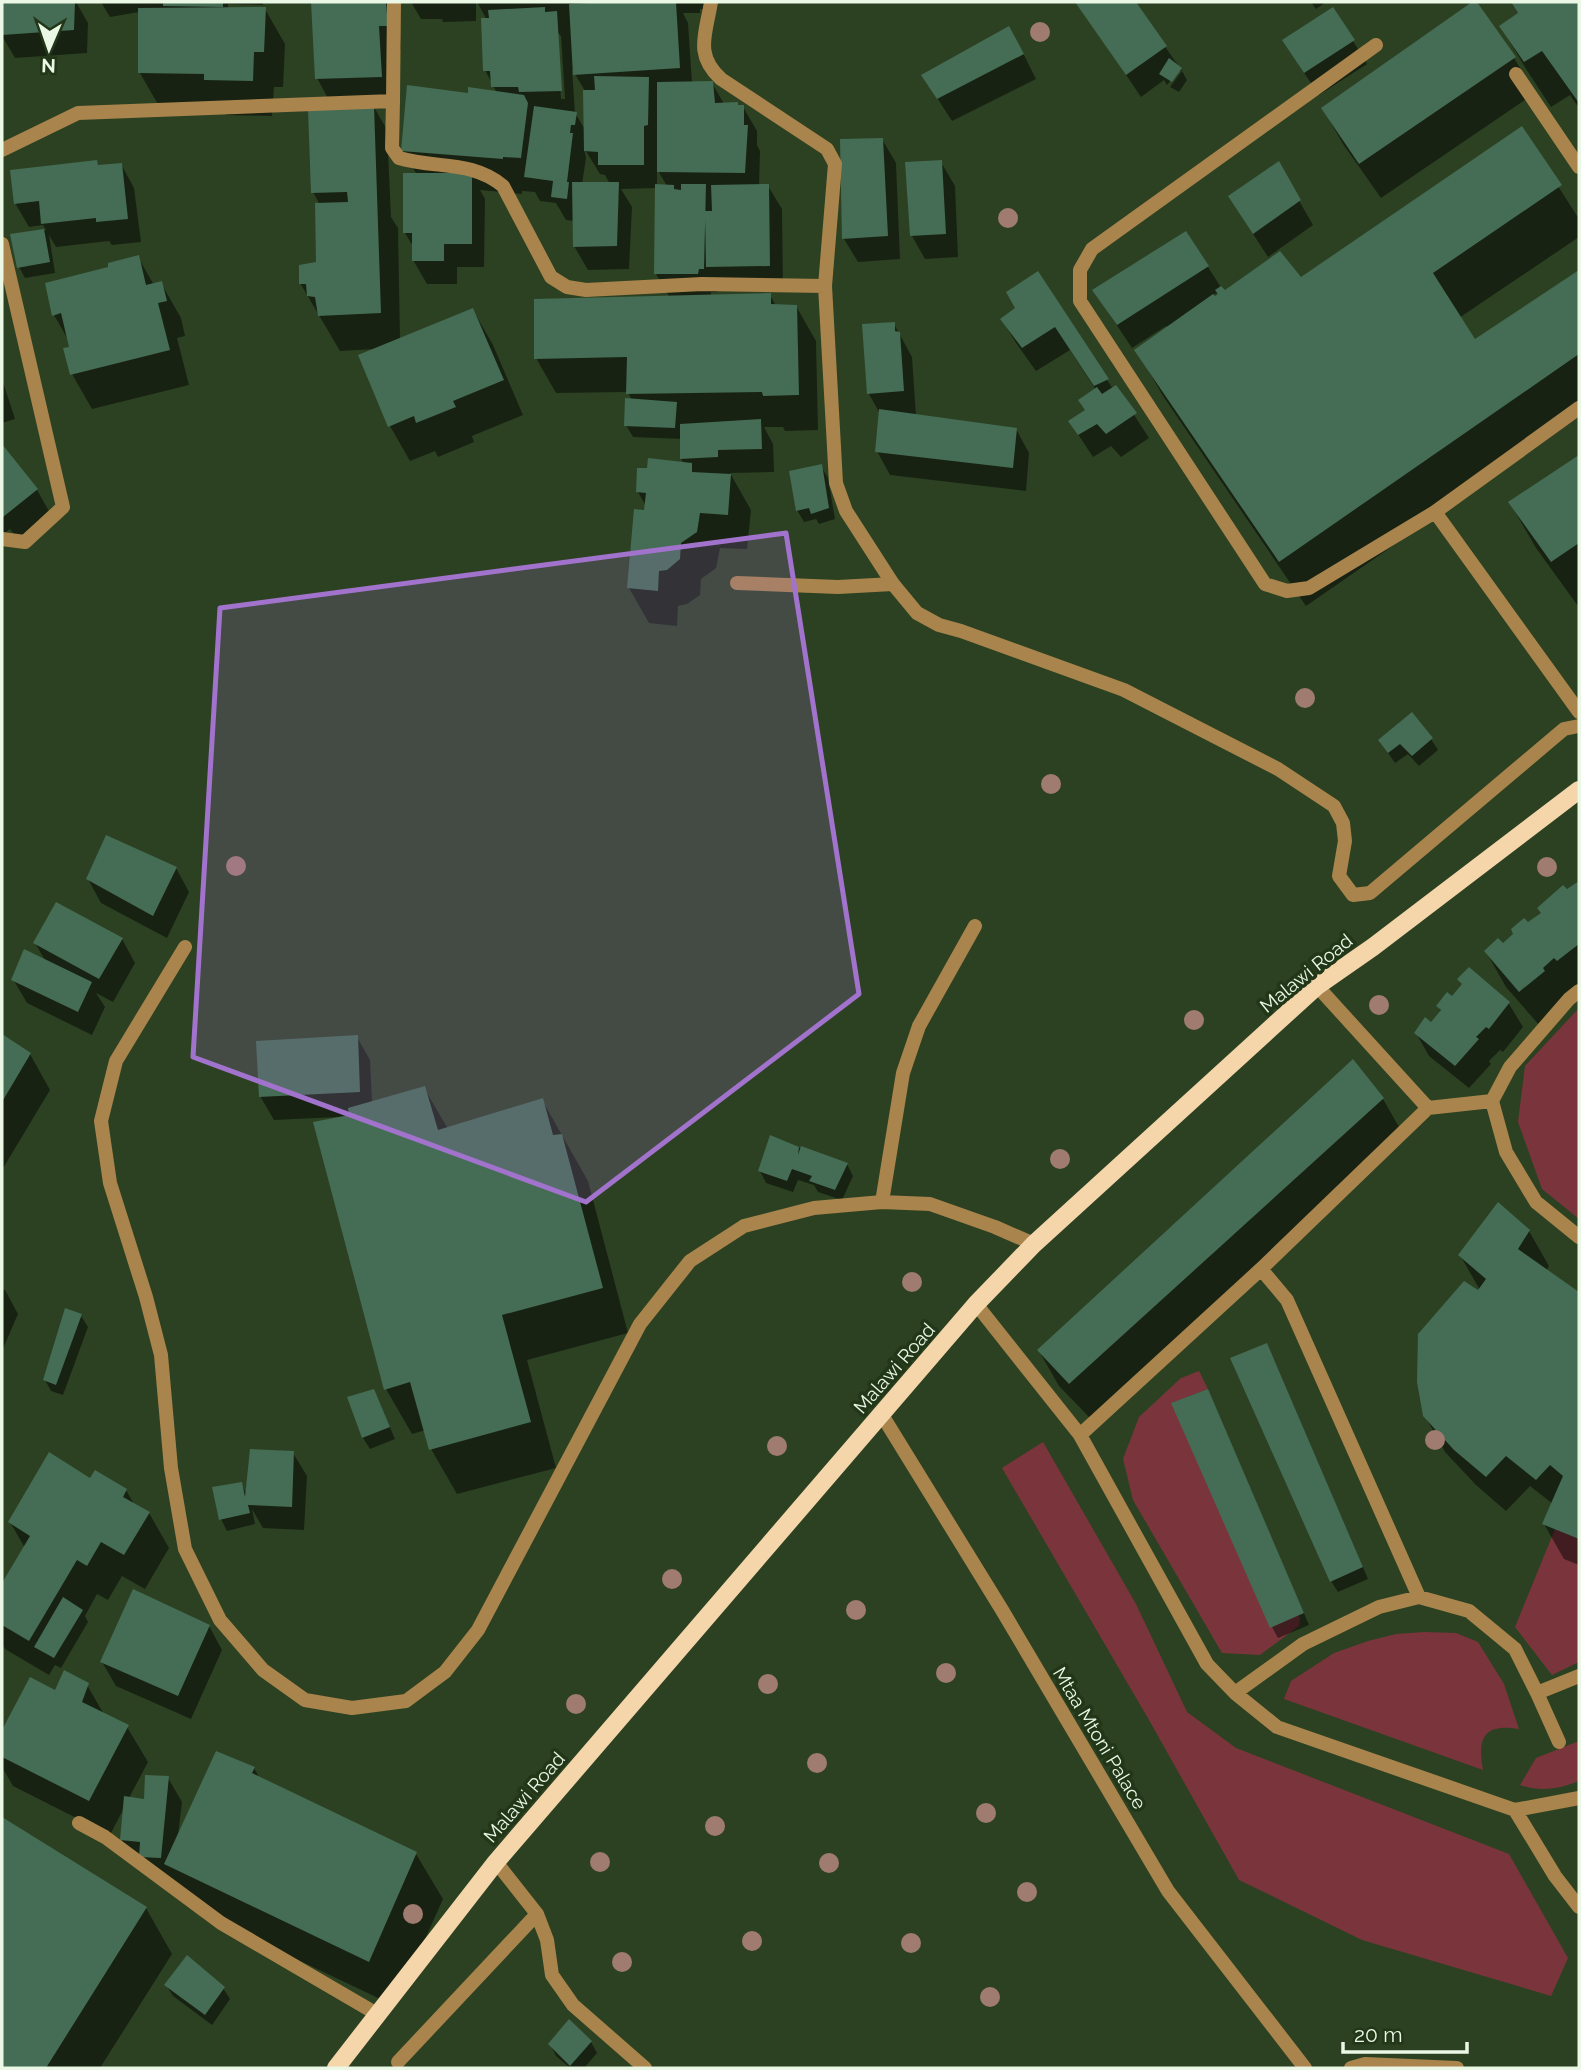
<svg xmlns="http://www.w3.org/2000/svg" width="1581" height="2070" viewBox="0 0 1581 2070" font-family="Raleway,sans-serif">
	<style>
		.green { fill: #7a353c }
		.shadow { fill: #0007; fill-rule: evenodd }
		.building { fill: #456c54 }
		.lines { fill: none; stroke-linecap: round; stroke-linejoin: round }
		.lane { stroke: #a9844c; stroke-width: 14 }
		.street { stroke: #a9844c; stroke-width: 14 }
		.primary { stroke: #f5d6ab; stroke-width: 18 }
		.tree { fill: #a07b70 }
		.marked { fill: #a273cc; fill-opacity: 0.2; stroke: #a273cc; stroke-width: 5; stroke-linejoin: round }
		.labels { text-anchor: middle; dominant-baseline: central; stroke-width: 7; stroke-linejoin: round; paint-order: stroke }
		.street-label { font-size: 19px; fill: #eaf8e5; stroke: #223718 }
	</style>
	<rect width="100%" height="100%" fill="#2c4122"/>
	<path class="green" d="M1579 1008V1219L1542 1189 1518 1122 1525 1066Z
		M1199 1371 1208 1389 1172 1403 1300 1618 1299 1626 1260 1655 1222 1653 1133 1500 1123 1459 1139 1417 1181 1378Z
		M1043 1442 1136 1604 1187 1712 1236 1748 1509 1854 1568 1958 1551 1996 1362 1940 1239 1880 1149 1720 1002 1468Z
		M1555 1529 1579 1539V1662L1552 1675 1515 1627Z
		M1424 1632 1456 1633 1478 1642 1504 1684 1519 1729C1484 1723 1477 1738 1483 1770L1284 1699 1291 1681 1334 1653 1368 1641 1396 1634Z
		M1579 1741V1781C1559 1789 1541 1792 1520 1785L1536 1758Z"/>
	<path class="shadow" d="M2 2H76L88 23 87 53 15 58 2 36Z
		M101 2H263V5L228 4V9H265L285 44 283 87H274L272 116 226 115 222 109 160 108 140 73 139 12 110 17Z
		M313 2H397L401 49 392 50 394 101 330 102 317 78Z
		M411 2H476V21L443 22 442 19H421Z
		M477 2H715V10L700 9V13H683L688 23 692 83H712L724 104 743 107 757 131V145L760 151 759 186H768L782 209 783 290 717 282V292H711V297L770 295 776 306H796L816 341 818 430 785 431 783 427H764L773 444 774 472 730 473 751 510 747 549 720 548 716 568 701 579 700 595 687 604 678 606 677 626 649 623 629 588 646 506 638 492 684 464 681 459 682 439 633 437 626 425 632 401 628 392 556 393 536 358 670 298 656 274 657 188 621 189 632 207 629 269 588 270 574 246V221L566 220 556 203 540 201 535 192 522 191V194L480 190 485 199 484 267H457V284H427L413 260 414 248 405 233 417 175 403 151 470 95 497 93 485 70 487 20ZM557 32 561 36 565 99H561ZM572 69 585 91 586 131 575 113ZM584 148 600 174 605 175 610 184H582L586 158ZM657 169 667 186H657Z
		M1077 2H1134L1182 71H1178L1167 85 1164 80 1141 97Z
		M1311 2H1326L1316 9Z
		M1475 2 1514 58 1535 93 1381 198 1343 144 1323 109Z
		M1511 2H1579V108L1570 95 1551 107 1528 72 1501 27 1519 15Z
		M1353 41 1367 64 1319 95 1298 64Z
		M1022 51 1036 79 952 121 923 76Z
		M1182 71 1187 80 1179 92 1170 87Z
		M374 107 387 130 391 217 398 228 400 339 473 310 493 345 523 415 472 436 474 442 438 457 435 451 410 461 390 426 360 356 375 349 340 351 300 283 318 264 320 205 313 192Z
		M1521 128 1579 219V237L1459 318 1475 342 1579 272V417L1306 606 1163 396 1137 351 1168 328 1166 326 1132 348 1094 291 1208 267 1222 289 1212 296 1215 299 1301 279Z
		M882 139 896 163 900 259 858 262 844 239 841 141Z
		M96 162 99 167 121 164 134 188 141 242 112 245 109 241 56 247 49 235 55 273 25 278 19 267 13 236 46 230 43 225 29 227 15 203Z
		M941 162 955 186 958 257 925 259 912 236Z
		M1278 164 1313 225 1268 257 1244 220Z
		M138 257 154 285 161 283 181 318 185 336 177 338 189 385 92 409 72 374 70 343 54 315 110 269Z
		M1038 273 1113 389 1116 387 1149 438 1121 457 1111 446 1093 457 1070 422 1087 411 1096 390 1070 350 1036 371 1016 343 1002 320 1017 309Z
		M894 324 912 357 916 416 1016 429 1029 453 1026 491 890 475 877 451 880 414 869 394 864 326Z
		M2 379 15 419 2 423Z
		M2 446 37 490 50 513 18 539 10 529 2 535Z
		M1579 457V606H1578L1536 548 1510 503Z
		M821 466 828 478 835 519 819 524 816 519 804 522 797 510Z
		M1431 739 1438 750 1419 766 1408 754 1395 763 1380 741Z
		M176 868 189 892 167 938 101 903 88 879Z
		M1579 883V995L1540 1026 1506 987 1486 952 1503 945Z
		M122 939 135 963 113 1002 96 993 105 1007 92 1035 27 1003 13 979 46 962 35 943Z
		M1469 970 1509 1004 1523 1027 1503 1052 1500 1050 1489 1061 1491 1064 1469 1088 1429 1056 1416 1033 1432 1024 1441 1012 1438 1006 1452 999 1463 986 1459 979Z
		M2 1036 30 1054 50 1090 2 1170Z
		M357 1037 370 1060 372 1103 424 1088 448 1129 542 1100 588 1181 628 1333 527 1360 556 1468 457 1494 431 1449 426 1430 412 1434 386 1389 338 1117 274 1120 260 1096Z
		M1353 1062 1383 1099 1403 1134 1090 1418 1059 1386 1039 1351Z
		M771 1138 847 1164 853 1176 842 1200 818 1192 814 1185 798 1180 793 1192 766 1183 760 1171Z
		M1529 1231 1549 1266 1546 1271 1579 1294V1565L1564 1559 1544 1524 1553 1504 1530 1486 1506 1511 1476 1485 1445 1452 1425 1416 1480 1290 1460 1255Z
		M2 1289 5 1290 18 1314 2 1351Z
		M81 1316 88 1327 63 1395 51 1391 45 1380Z
		M1273 1357 1368 1579 1338 1592 1331 1581Z
		M1208 1391 1309 1625 1278 1638 1272 1627Z
		M350 1398 379 1402 395 1439 370 1449 363 1438Z
		M293 1453 307 1476 304 1530 263 1528 252 1509 255 1524 227 1531 221 1519 241 1484 247 1495Z
		M126 1490 135 1506 149 1513 169 1548 145 1589 122 1576 108 1600 97 1594 85 1616 88 1622 61 1668 55 1665 49 1675 5 1649 2 1643V1586L25 1548 10 1522Z
		M209 1626 222 1650 191 1719 116 1686 102 1662Z
		M30 1679 56 1692 87 1685 105 1716 127 1727 148 1762 129 1798 145 1801 168 1778 182 1802 178 1836 254 1768 260 1779 416 1854 443 1899 395 2006 193 1910 135 1863 122 1840 125 1806 110 1835 13 1786 2 1767V1733Z
		M3 1820 146 1908 172 1954 100 2068H2Z
		M166 1985 223 1988 230 1999 212 2025 173 1996Z
		M591 2042 597 2053 584 2068H570L556 2056 550 2044Z"/>
	<path class="building" d="M2 2H75L74 30 2 35Z
		M163 2H223V7L163 6Z
		M311 2H386L388 26H379L382 77 315 79Z
		M608 2H676L680 68 573 75 569 4Z
		M1075 2H1136L1167 46 1126 75Z
		M1472 2H1477L1516 57 1359 164 1321 108Z
		M1511 2H1579V103L1542 51 1524 62 1499 26 1518 13Z
		M266 7 264 52H254L253 81 204 80V74L138 73V8Z
		M545 7V12L557 11 562 91 519 92 518 87H491L490 71H483L481 18H489L488 10Z
		M1333 7 1355 40 1304 73 1282 40Z
		M1009 26 1024 54 937 99 921 75Z
		M1169 58 1182 68 1172 82 1159 74Z
		M594 76 649 77 648 125 644 126V165H598V152L584 151 583 90H595Z
		M713 81 715 103 738 102V105H744V125H748L745 173 657 172V82Z
		M407 85 468 93V87L524 95 528 103 521 158 503 157V159L401 151Z
		M374 105 381 313 318 316 315 297 307 296 306 284H299V265L316 262 315 203 348 202 347 192 311 193 308 109Z
		M534 106 577 112 575 125H571L570 133H573L567 182H569L567 199 551 197 553 181 524 177Z
		M1522 126 1562 185 1433 273 1475 339 1579 270V354L1279 562 1134 350 1213 294 1215 296 1218 294 1215 290 1221 286 1225 290 1280 251 1301 277Z
		M883 138 888 236 842 239 840 139Z
		M97 160 98 165 122 163 128 219 96 222V218L41 224 39 201 14 204 10 170Z
		M942 160 946 234 910 236 905 162Z
		M1279 161 1301 200 1253 234 1228 196Z
		M403 173H472V244H444V261H412V233H403Z
		M572 182H619L617 246 573 247Z
		M655 184 674 185V189L681 190V184H706L704 269H699L698 274H654Z
		M769 184 770 266 706 267 705 211H712L711 185Z
		M44 229 50 262 17 268 10 234Z
		M1186 231 1209 266 1117 325 1092 290Z
		M139 255 146 285 162 281 167 301 158 303 170 350 70 375 63 348 69 347 61 313 52 316 45 283 108 267V263Z
		M1038 271 1109 379 1094 386 1055 327 1022 348 1000 319 1015 308 1006 292Z
		M771 293V304L797 305 799 395 763 396 762 392 626 394 627 357 534 359V299Z
		M473 308 504 380 453 401 456 407 416 423 414 416 388 427 358 355Z
		M895 322V331L900 332 904 391 867 394 862 324Z
		M1116 385 1137 413 1106 434 1097 424 1078 435 1068 421 1085 410 1078 400 1097 387 1102 394Z
		M625 398 677 402 675 428 624 426Z
		M879 409 1017 428 1013 468 875 452Z
		M761 419 762 449 718 450V457L680 459V424Z
		M2 444 38 489 3 517 2 515Z
		M1579 455V543L1551 562 1508 502Z
		M648 458 692 463V472L731 474 728 515 700 513 697 532 681 543 680 559 667 570 659 571 658 591 627 588 634 509 644 510 646 493 636 492 637 468H647Z
		M822 464 829 508 811 514 809 508 796 511 789 471Z
		M1412 712 1433 738 1412 756 1400 744 1388 753 1378 740Z
		M106 835 177 867 153 916 86 879Z
		M1579 881V944L1557 961 1554 958 1543 968 1545 971 1519 992 1484 951 1498 938 1503 943 1513 934 1511 929 1524 918 1528 922 1541 913 1537 908 1563 885 1567 889Z
		M56 902 123 938 99 979 33 943Z
		M24 949 92 982 78 1012 11 980Z
		M1469 967 1510 1002 1489 1029 1486 1027 1476 1037 1479 1039 1455 1066 1414 1033 1425 1017 1431 1022 1441 1010 1436 1006 1447 992 1452 996 1462 984 1457 979Z
		M2 1034 31 1053 2 1102Z
		M358 1035 360 1092 259 1097 256 1041Z
		M1353 1059 1384 1098 1069 1384 1037 1350Z
		M425 1086 438 1130 543 1098 553 1135 562 1134 603 1288 502 1315 531 1422 429 1450 410 1382 384 1390 313 1122 349 1115 348 1108Z
		M770 1135 799 1147 798 1155 801 1146 848 1163 835 1190 809 1181 812 1176 792 1169 787 1181 758 1171Z
		M1498 1202 1530 1230 1518 1249 1579 1292V1539L1542 1524 1563 1476 1550 1465 1536 1480 1506 1456 1486 1477 1454 1450 1423 1416 1417 1382 1418 1334 1464 1281 1478 1290 1486 1279 1458 1255Z
		M65 1308 82 1314 56 1385 43 1380Z
		M1267 1343 1363 1567 1330 1582 1230 1358Z
		M374 1389 390 1427 362 1438 347 1397Z
		M1208 1389 1304 1613 1270 1628 1171 1403Z
		M250 1449 294 1451 292 1507 248 1505 250 1513 219 1520 212 1487 242 1482 245 1497Z
		M49 1452 90 1478 95 1470 127 1489 123 1497 150 1512 124 1555 101 1542 87 1566 77 1560 29 1641 2 1625V1583L30 1536 8 1522Z
		M133 1589 210 1625 178 1696 100 1662Z
		M63 1597 83 1610 54 1658 34 1647Z
		M64 1670 89 1683 82 1702 129 1725 89 1801 2 1757V1730L30 1677 55 1690Z
		M216 1751 255 1767 252 1773 417 1852 369 1962 164 1864Z
		M145 1775 169 1776 161 1858 139 1857 140 1842 120 1840 124 1796 144 1799Z
		M2 1817 147 1907 46 2068H2Z
		M187 1955 225 1987 205 2015 164 1985Z
		M569 2019 592 2041 570 2066 548 2044Z"/>
	<g class="lines">
		<path class="lane" d="M1376 45 1092 249 1080 270V301L1265 584 1287 591 1309 588 1435 512
			M1516 74 1579 167
			M1579 408 1435 512 1579 712
			M737 583 838 587 893 584
			M185 947 116 1061 101 1121 110 1183 146 1297 161 1355 171 1468 185 1549 220 1620 263 1670 305 1700 352 1708 406 1701 445 1672 478 1630 640 1324 690 1261 744 1226 814 1208 882 1202 930 1204 995 1227 1034 1244
			M1317 986 1428 1108
			M1492 1101 1510 1067 1569 999 1579 991
			M882 1202 903 1073 919 1026 975 926
			M1261 1269 1287 1300 1419 1597
			M976 1304 1080 1435 1207 1664 1235 1693 1277 1727 1515 1810 1579 1798
			M882 1415 1002 1610 1168 1891 1305 2068
			M1080 1435 1261 1269 1428 1108 1492 1101 1506 1152 1536 1202 1579 1237
			M1235 1693 1303 1644 1379 1607 1419 1597 1469 1611 1515 1649 1537 1693 1579 1676
			M1537 1693 1559 1742
			M1515 1810 1555 1876 1579 1907
			M79 1823 105 1837 221 1923 377 2014
			M496 1862 537 1914 547 1940 552 1975 573 2005 645 2068
			M398 2062 537 1914
			M1351 2068 1365 2064 1457 2068"/>
		<path class="street" d="M711 2C706 34 694 54 721 79L827 149 835 164 825 286 836 483 846 511 893 584 917 613 939 625 961 631 1124 690 1278 769 1334 806 1343 823 1345 841 1339 876 1353 895 1370 893 1564 729 1579 726
			M393 101 394 2
			M2 150 78 113 393 101 392 148 399 158C436 169 472 160 503 186L551 277 567 287 586 290 702 284 825 286
			M2 244 63 507 25 542 2 539"/>
		<path class="primary" d="M336 2068 496 1862 976 1304 1034 1244 1317 986 1373 947 1579 790"/>
	</g>
	<g class="tree">
		<circle cx="1040" cy="32" r="10"/>
		<circle cx="1008" cy="218" r="10"/>
		<circle cx="1305" cy="698" r="10"/>
		<circle cx="1051" cy="784" r="10"/>
		<circle cx="236" cy="866" r="10"/>
		<circle cx="1547" cy="867" r="10"/>
		<circle cx="1379" cy="1005" r="10"/>
		<circle cx="1194" cy="1020" r="10"/>
		<circle cx="1060" cy="1159" r="10"/>
		<circle cx="912" cy="1282" r="10"/>
		<circle cx="1435" cy="1440" r="10"/>
		<circle cx="777" cy="1446" r="10"/>
		<circle cx="672" cy="1579" r="10"/>
		<circle cx="856" cy="1610" r="10"/>
		<circle cx="946" cy="1673" r="10"/>
		<circle cx="768" cy="1684" r="10"/>
		<circle cx="576" cy="1704" r="10"/>
		<circle cx="817" cy="1763" r="10"/>
		<circle cx="986" cy="1813" r="10"/>
		<circle cx="715" cy="1826" r="10"/>
		<circle cx="600" cy="1862" r="10"/>
		<circle cx="829" cy="1863" r="10"/>
		<circle cx="1027" cy="1892" r="10"/>
		<circle cx="413" cy="1914" r="10"/>
		<circle cx="752" cy="1941" r="10"/>
		<circle cx="911" cy="1943" r="10"/>
		<circle cx="622" cy="1962" r="10"/>
		<circle cx="990" cy="1997" r="10"/>
	</g>
	<path class="marked" d="M786 533 859 994 586 1202 193 1057 220 608Z"/>
	<g class="labels">
		<g class="street-label">
			<text transform="translate(1306 973) rotate(-39)">Malawi Road</text>
			<text transform="translate(894 1368) rotate(-49)">Malawi Road</text>
			<text transform="translate(1100 1738) rotate(59)">Mtaa Mtoni Palace</text>
			<text transform="translate(524 1797) rotate(-49)">Malawi Road</text>
		</g>
	</g>
	<rect width="1581" height="2070" fill="none" stroke="#eaf8e5" stroke-width="7"/>
	<g transform="translate(49 49) rotate(182)" stroke="#223718" stroke-width="5" paint-order="stroke">
	<path d="M0-5L12 26L0 18L-12 26Z" fill="#eaf8e5"/>
	<text y="-10" font-size="19" font-weight="bold" text-anchor="middle" fill="#eaf8e5">N</text>
	</g>
	<path d="M1343 2042v10h124v-10" fill="none" stroke="#eaf8e5" stroke-width="3.5"/>
	<text x="1354" y="2042" font-size="21" fill="#eaf8e5" stroke="#223718" stroke-width="5" paint-order="stroke">20 m</text>
</svg>
